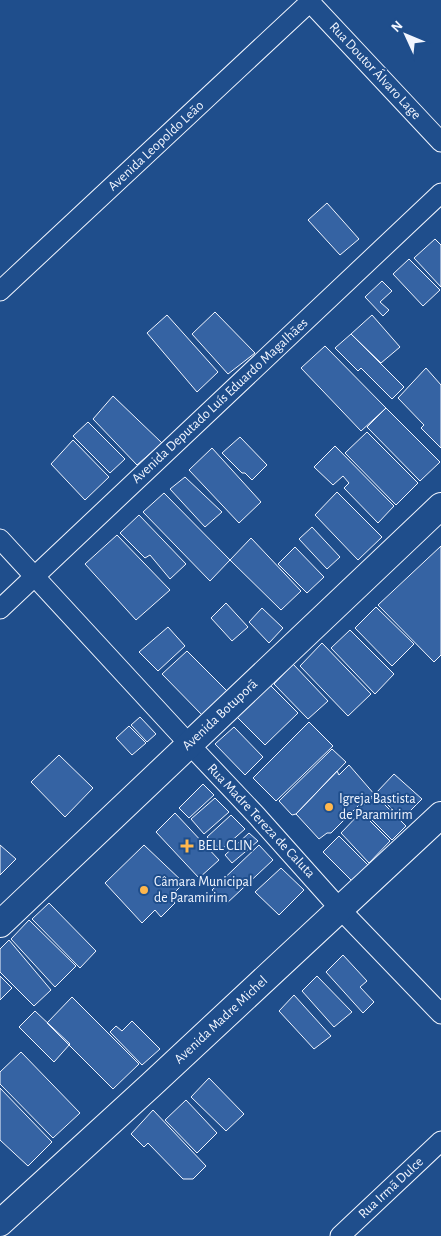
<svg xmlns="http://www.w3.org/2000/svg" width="441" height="1236" viewBox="0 0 441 1236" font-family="'Alegreya Sans',sans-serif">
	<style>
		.building { fill: #3563a3; stroke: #f2f6ff }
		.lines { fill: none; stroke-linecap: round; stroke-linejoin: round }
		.street-casing { stroke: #f2f6ff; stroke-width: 21 }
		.secondary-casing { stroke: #f2f6ff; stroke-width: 28 }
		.street { stroke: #1f4e8c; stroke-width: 19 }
		.secondary { stroke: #1f4e8c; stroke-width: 26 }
		.poi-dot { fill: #ffb74d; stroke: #1f4e8c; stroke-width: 2 }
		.labels { text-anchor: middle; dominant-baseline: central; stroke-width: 4; stroke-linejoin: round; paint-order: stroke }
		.street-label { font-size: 14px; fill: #f2f6ff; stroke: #1f4e8c }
		.poi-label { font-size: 14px; fill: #f2f6ff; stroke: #1f4e8c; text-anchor: start }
	</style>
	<rect width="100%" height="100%" fill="#1f4e8c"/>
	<path class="building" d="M327 203 359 239 340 255 308 220Z
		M435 239 441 245V287L414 258Z
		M409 259 440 290 423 306 393 274Z
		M382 281 392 291 380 302 389 310 383 316 365 297Z
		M215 312 255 353 228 374 192 334Z
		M167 315 218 372 197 392 147 333Z
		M372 315 400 347 381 363 351 334Z
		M351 334 404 387 392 399 361 368 358 371 335 348Z
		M325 346 386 408 361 431 301 368Z
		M426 368 441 385V448L421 428 424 425 398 398Z
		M113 396 162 443 137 465 93 419Z
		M386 408 440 462 420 481 367 427Z
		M88 422 125 459 110 473 73 436Z
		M367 432 418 483 396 505 345 453Z
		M240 437 267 465 252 480 245 473H242L222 453Z
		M73 440 109 477 85 500 51 464Z
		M335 446 394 506 378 523 344 488 349 483 343 476 333 485 314 467Z
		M212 448 261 502 239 523 189 470Z
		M185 477 222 512 205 527 170 489Z
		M337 492 382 537 358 560 315 515Z
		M164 493 230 560 210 581 143 512Z
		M139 515 186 564 170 579 150 555 145 558 120 533Z
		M312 527 340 557 327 569 299 539Z
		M117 535 170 590 136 620 85 564Z
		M251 538 301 591 281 610 230 560Z
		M441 546V655L434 662 378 605Z
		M295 547 324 577 307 593 278 564Z
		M226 603 248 627 232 641 211 618Z
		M376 607 414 644 392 666 355 628Z
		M262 608 283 628 269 643 249 622Z
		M168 627 185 646 158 671 139 652Z
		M350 630 394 674 375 694 331 648Z
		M322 643 371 694 348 716 300 666Z
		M187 651 228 692 203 716 162 674Z
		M293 664 328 701 308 719 274 684Z
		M268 683 298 713 265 745 235 715Z
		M140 717 156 734 147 742 131 725Z
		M309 722 333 746 276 801 253 778Z
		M129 726 146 743 132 755 116 738Z
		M234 727 263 757 245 775 215 744Z
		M332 749 346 762 296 814 292 815 279 801Z
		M59 755 93 788 65 817 31 782Z
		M349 765 375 795 364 800 331 833H327L319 839 296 814 337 771 339 775Z
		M394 774 422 799 402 819 376 793Z
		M203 784 214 795 189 818 179 808Z
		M375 795 406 826 392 840 360 808Z
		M215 798 229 812 204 834 191 819Z
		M361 812 390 841 369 863 341 833Z
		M175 813 219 860 199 878 156 832Z
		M231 815 245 829 221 850 207 837Z
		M249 833 258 841 232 863 225 855Z
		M339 836 369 866 353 882 323 852Z
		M0 845 16 859 0 875Z
		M144 845 184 883 170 897 175 903 161 917 155 910 142 923 105 883Z
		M259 845 273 860 226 904 212 890Z
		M281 868 304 890 279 915 255 892Z
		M49 903 96 951 80 968 32 919Z
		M29 920 76 966 55 987 11 939Z
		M9 940 51 990 34 1006 0 972V949Z
		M343 955 367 981 360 987 374 1002 363 1013 326 972Z
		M0 976 12 988 0 1000Z
		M317 976 352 1012 334 1027 302 991Z
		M294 995 331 1036 314 1049 279 1011Z
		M72 997 139 1064 113 1089 47 1023Z
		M35 1011 70 1044 54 1062 19 1027Z
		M132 1021 160 1049 142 1065 110 1032 116 1026 122 1031Z
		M21 1052 80 1113 53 1138 0 1084V1072Z
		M209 1078 244 1114 226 1131 191 1097Z
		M0 1088 52 1142 28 1166 0 1140Z
		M186 1100 217 1133 197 1153 165 1120Z
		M153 1110 206 1166 193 1179H183L148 1143 144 1147 131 1134Z"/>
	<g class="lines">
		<defs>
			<path id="street" d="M308 0 441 142
				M0 291 312 0
				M0 539 189 744 257 816 340 909 441 1014
				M0 609 441 193
				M340 1236 441 1141"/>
			<path id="secondary" d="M0 924 441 506
				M0 1223 151 1085 441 815"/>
		</defs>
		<use href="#street" class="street-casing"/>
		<use href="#secondary" class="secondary-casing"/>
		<use href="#street" class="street"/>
		<use href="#secondary" class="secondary"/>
	</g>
	<g class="poi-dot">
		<circle cx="329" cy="807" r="5"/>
		<path d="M184.5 838.5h5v5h5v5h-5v5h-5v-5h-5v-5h5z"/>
		<circle cx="144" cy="890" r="5"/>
	</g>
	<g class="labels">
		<g class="street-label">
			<text transform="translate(375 71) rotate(47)">Rua Doutor Álvaro Lage</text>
			<text transform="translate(156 146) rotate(-43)">Avenida Leopoldo Leão</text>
			<text transform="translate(220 401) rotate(-43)">Avenida Deputado Luís Eduardo Magalhães</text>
			<text transform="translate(220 715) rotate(-43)">Avenida Botuporã</text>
			<text transform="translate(261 821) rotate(47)">Rua Madre Tereza de Caluta</text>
			<text transform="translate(221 1020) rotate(-43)">Avenida Madre Michel</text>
			<text transform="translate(391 1188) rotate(-43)">Rua Irmã Dulce</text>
		</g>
		<g class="poi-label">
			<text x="339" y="799">Igreja Bastista<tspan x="339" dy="16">de Paramirim</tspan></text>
			<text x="198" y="846">BELL CLIN</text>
			<text x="154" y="882">Câmara Municipal<tspan x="154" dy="16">de Paramirim</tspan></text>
		</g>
	</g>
	<g transform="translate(406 35) rotate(314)" stroke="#1f4e8c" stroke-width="4" paint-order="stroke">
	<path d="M0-4L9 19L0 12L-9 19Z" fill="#f2f6ff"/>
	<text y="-8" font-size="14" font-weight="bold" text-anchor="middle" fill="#f2f6ff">N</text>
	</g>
</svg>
